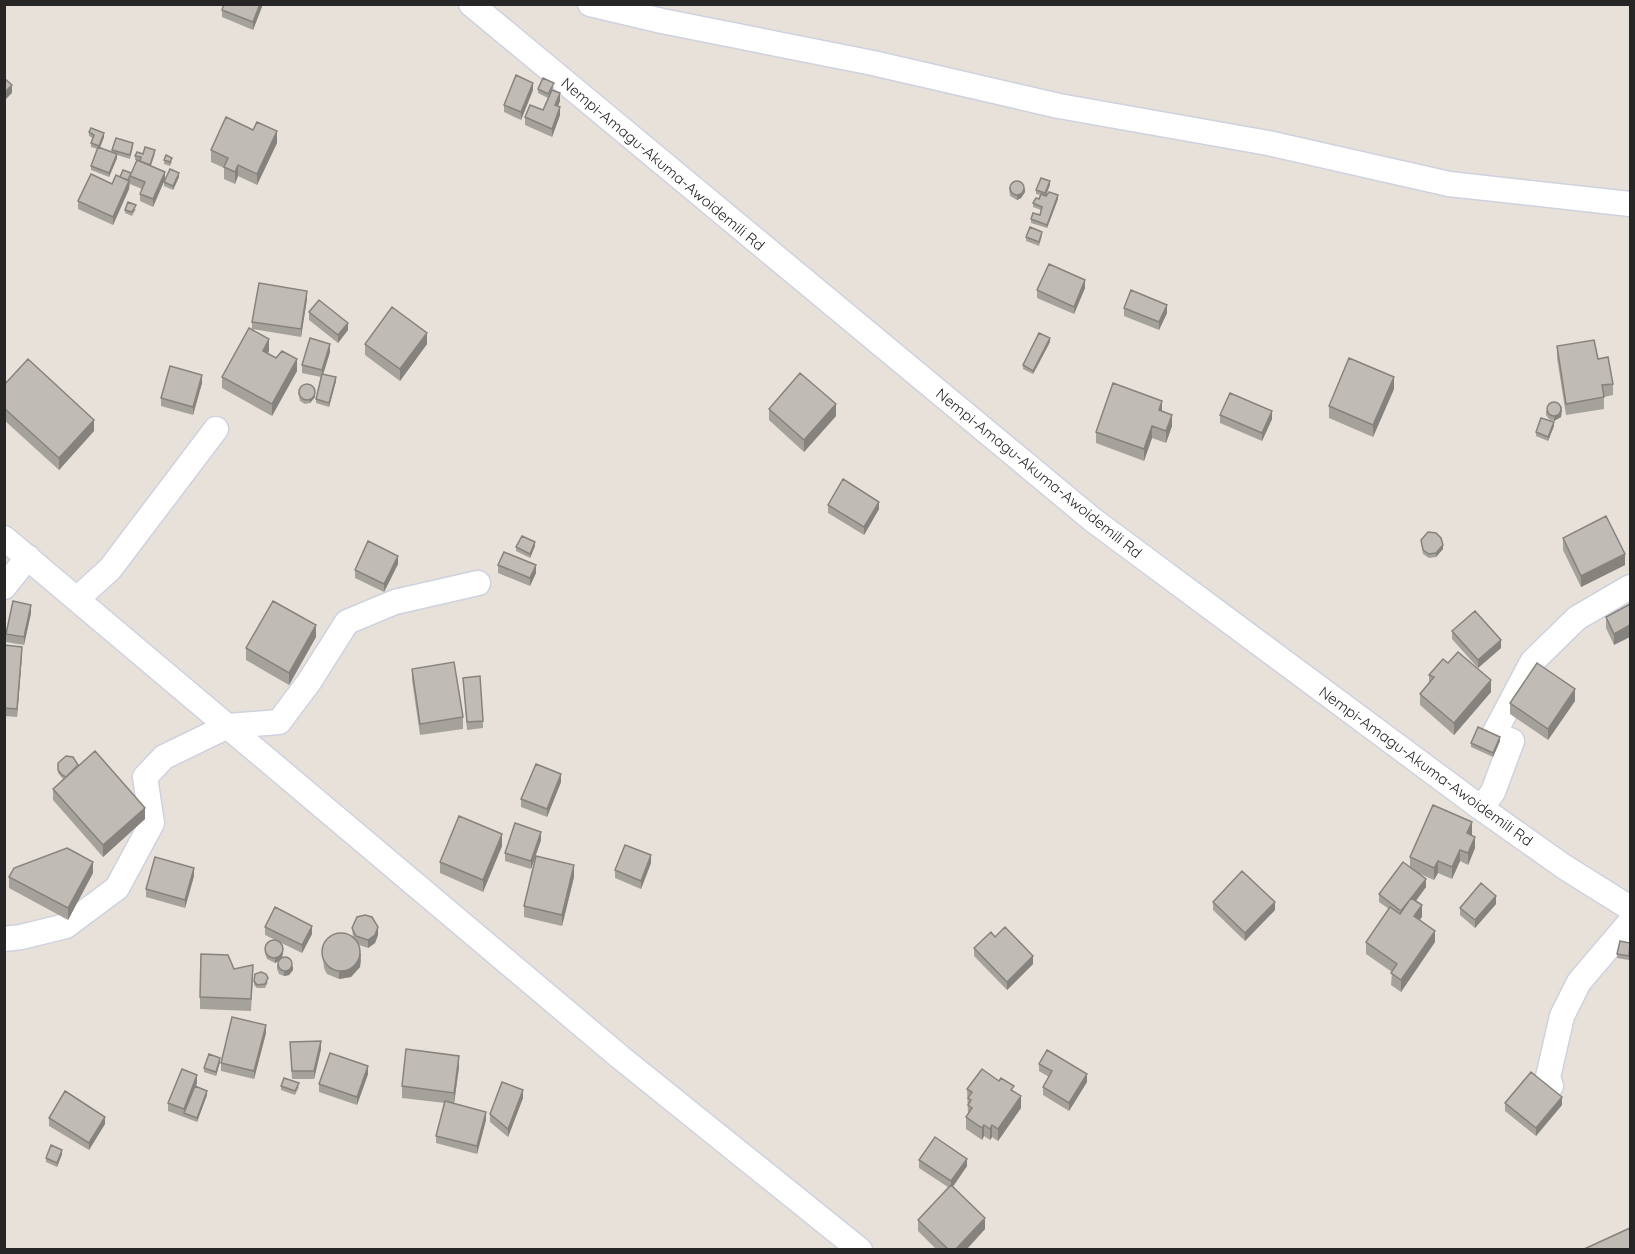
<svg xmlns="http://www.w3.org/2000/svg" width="1635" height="1254" viewBox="0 0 1635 1254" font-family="Quicksand,sans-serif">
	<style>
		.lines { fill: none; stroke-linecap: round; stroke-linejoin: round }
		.minor-casing { stroke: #ced2df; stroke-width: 27 }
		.minor { stroke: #fff; stroke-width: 24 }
		.wall { fill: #a5a19b }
		.shaded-wall { fill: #86837e }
		.building { fill: #c0bbb4; stroke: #86837e; stroke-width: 1.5 }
		.labels { text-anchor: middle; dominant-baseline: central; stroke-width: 4.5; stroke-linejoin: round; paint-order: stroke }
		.street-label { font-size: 15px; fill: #262626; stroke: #fff }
	</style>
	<rect width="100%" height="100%" fill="#e8e1d9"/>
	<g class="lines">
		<defs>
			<path id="minor" d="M471 4 1093 520 1481 808 1563 866 1630 908
				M590 4 662 21 873 63 1059 106 1268 143 1449 184 1630 204
				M4 538 620 1057 860 1250
				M4 587 28 557
				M77 599 110 569 216 429
				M1481 808 1493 792 1512 741 1494 734 1532 662 1577 618 1630 587
				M4 939 21 937 66 926 117 888 152 823 145 777 164 757 228 726 279 722 309 682 347 622 395 602 478 583
				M1551 1086 1548 1077 1562 1016 1579 982 1630 922"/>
		</defs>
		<use href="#minor" class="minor-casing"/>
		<use href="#minor" class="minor"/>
	</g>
	<path class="wall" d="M224 4H263L253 30 222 17V10Z
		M554 87 552 90 560 101 558 106 560 115 552 137 525 125V117L543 110 548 98 538 93V89Z
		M533 90 521 120 504 112V105Z
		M89 132 104 137 100 148 112 153V150L133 147 130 159 117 155V158L109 177 91 170V166L98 149 91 147V143L93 138 89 136Z
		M277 143 257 185 238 176 235 184 224 179V168L211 162V150Z
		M143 154H155L151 166 165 179 153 207 140 201V194L142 189 130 184V181L129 189 113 225 78 209V201L112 184 120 177 131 173 137 160H135V156Z
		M164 160 172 162 170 166 164 164Z
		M179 177 173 190 164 186V182Z
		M1050 185 1046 195 1058 199 1047 228 1031 223V219L1040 215 1041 210 1033 207V203L1039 199 1040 195 1036 194V190Z
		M1009 187 1025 192 1021 198 1017 200 1010 196Z
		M136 209 132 216 125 213V210Z
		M1042 236 1039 246 1026 241V237Z
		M1085 288 1074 314 1037 298V290Z
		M307 299 301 337 252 329V322Z
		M1124 308 1167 313 1159 330 1124 316Z
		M309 312 348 330 338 343 309 320Z
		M1050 342 1033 374 1023 369V365Z
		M365 344H427L400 381 365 355Z
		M1557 346 1598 359 1613 384V395L1604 397V409L1566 415 1557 358Z
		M269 351 268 353 297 371 272 416 222 388V377Z
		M330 352 323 374 336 381 329 407 316 403V399L321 377 302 373V365Z
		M202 383 193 415 161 406V398Z
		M4 385 94 431 59 470 4 420Z
		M1394 389 1373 437 1329 418V406Z
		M298 392 315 397 310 403 305 404 300 401Z
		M769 409 836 416 804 452 769 420Z
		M1562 410 1561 417 1554 421 1549 419 1546 415V411Z
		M1162 411 1172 426 1166 443 1152 438 1144 461 1096 443V432Z
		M1220 415 1272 419 1262 441 1220 423Z
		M1554 426 1548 441 1536 436V432Z
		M828 505 879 509 864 535 828 513Z
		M1563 538 1625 565 1581 587 1563 550Z
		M1421 540 1443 549 1436 557 1429 558 1423 554Z
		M535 546 530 558 516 551V547Z
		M398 564 384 592 355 578V570Z
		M498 565 536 573 530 586 498 573Z
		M1630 604 1614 645 1606 628V617Z
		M31 613 24 645 6 642V634Z
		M1452 631 1501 648 1478 668 1452 639Z
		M316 637 289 685 246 660V648Z
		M4 645 22 655 17 717 4 716Z
		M412 669 463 717V729L420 735 412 680Z
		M1429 675 1491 692 1454 735 1420 705V694L1429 683Z
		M463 678 483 721V728L467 730Z
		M1575 701 1548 740 1510 714V703Z
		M1500 741 1493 757 1471 747V743Z
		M58 763 78 765 145 819 103 857 53 800V789L63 779 58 773Z
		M561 782 547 817 521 807V799Z
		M1472 834V835L1475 848 1468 865 1460 861 1452 879 1438 873 1434 880 1418 873 1426 887 1416 901 1422 917 1419 920 1435 942 1401 992 1391 985 1392 972 1366 954V942L1389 909 1379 902V894L1410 867V857Z
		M541 840 531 869 505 861V853Z
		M502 846 483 892 440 873V862Z
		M651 863 641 889 615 878V870Z
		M93 873 68 920 9 888V877Z
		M194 876 185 908 146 897V889Z
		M574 877 562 926 524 917V906Z
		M1213 902 1275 910 1245 941 1213 910Z
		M1496 904 1475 928 1460 915V908Z
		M265 927 312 934 302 953 265 935Z
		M352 928 378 935 375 943 368 948 359 945 361 961 360 967 351 977 339 979 327 974 324 968 322 948 353 937Z
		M995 937 1033 964 1007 990 974 956V948Z
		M1630 943 1629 960 1617 958V954Z
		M265 949 283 953 282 958 293 970 289 975 284 976 279 974 277 969V965L280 960 275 963 267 959 265 953Z
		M234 969 253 977 251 1011 200 1009V997Z
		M254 981 268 982 265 988H257L254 985Z
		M266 1033 254 1079 221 1071V1063Z
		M290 1042 321 1049 314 1079H292Z
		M220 1062 216 1076 204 1072V1068Z
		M1039 1064 1087 1082 1069 1111 1043 1095V1087L1049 1077 1039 1071Z
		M459 1067 454 1103 486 1120 477 1154 436 1143V1136L445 1103 402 1098V1086Z
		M368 1074 357 1105 319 1092V1084Z
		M197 1083 196 1086 207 1095 197 1122 168 1111V1103Z
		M281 1086 299 1087 295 1095 281 1090Z
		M967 1089 1014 1092 1021 1108 998 1141 992 1137 990 1140 984 1136 982 1140 966 1129V1117L968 1114Z
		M523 1098 508 1137 490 1122V1114Z
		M1505 1103 1562 1105 1536 1136 1505 1111Z
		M49 1118 105 1124 89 1150 49 1126Z
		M62 1154 57 1167 46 1162V1158Z
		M919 1160 967 1166 953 1187 985 1229 966 1250H937L918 1231V1220L948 1187 919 1168Z"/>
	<path class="shaded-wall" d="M260 4H263L253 30V22Z
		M533 83V90L521 120V112Z
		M12 85V93L4 101V93Z
		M560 93V101L555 113V105Z
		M560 107V115L552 137V129Z
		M277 131V143L257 185V174Z
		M104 133V137L99 150V146Z
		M117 154V158L109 177V173Z
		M238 165V176L235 184V172Z
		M165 172V179L153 207V199Z
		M179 173V177L173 190V186Z
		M130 177 129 189 113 225V217Z
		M1050 181V185L1045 197V193Z
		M1025 188V192L1021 198 1017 200V196Z
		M1058 195V199L1047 228V225Z
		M1085 280V288L1074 314V307Z
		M307 291V299L301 337V329Z
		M1167 305V313L1159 330V322Z
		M348 323V330L338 343V335Z
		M427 333V344L400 381V369Z
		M1050 338V342L1033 374V371Z
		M269 339V351L263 362V351Z
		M330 344V352L322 378V370Z
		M297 359V371L272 416V404Z
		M202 375V383L193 415V407Z
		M336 377V381L329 407V403Z
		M1394 377V389L1373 437V425Z
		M315 393V397L310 403V399Z
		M1162 401V412L1159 410Z
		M836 404V416L804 452V440Z
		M1562 406 1561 417 1554 421V417Z
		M1272 411V419L1262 441V433Z
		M1172 415V426L1166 443V431Z
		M94 420V431L59 470V458Z
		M1554 422V426L1548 441V437Z
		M1152 426V438L1144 461V449Z
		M879 502V509L864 535V527Z
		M535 542V546L530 558V554Z
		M1443 545V549L1436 557V553Z
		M1625 554V565L1581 587V576Z
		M398 556V564L384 592V584Z
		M536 565V573L530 586V578Z
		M31 605V613L24 645V637Z
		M316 625V637L289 685V673Z
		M1630 625V637L1614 645V634Z
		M1501 640V648L1478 668V660Z
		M22 647V655L17 717V709Z
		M1491 680V692L1454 735V723Z
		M1575 689V701L1548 740V729Z
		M1500 737V741L1493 757V753Z
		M561 774V782L547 817V809Z
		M145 808V819L103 857V845Z
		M1472 822V834L1467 845V833Z
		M541 832V840L531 869V861Z
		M502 834V846L483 892V880Z
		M1475 837V848L1468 865V853Z
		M1460 850V861L1452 879V867Z
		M651 855V863L641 889V881Z
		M1438 861V873L1434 880V868Z
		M93 862V873L68 920V908Z
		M574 865V877L562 926V915Z
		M194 868V876L185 908V900Z
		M1426 879V887L1402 919V911Z
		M1496 896V904L1475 928V920Z
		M1275 902V910L1245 941V933Z
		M1422 905V917L1414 928V916Z
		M312 926V934L302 953V945Z
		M378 927V935L375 943 368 948V940Z
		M1435 931V942L1401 992V980Z
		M283 950V953L281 960 275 963V959Z
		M361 953 360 967 351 977 339 979V971Z
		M1033 956V964L1007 990V982Z
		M293 966V970L289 975 284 976V972Z
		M266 1025V1033L254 1079V1071Z
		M321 1041V1049L314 1079V1071Z
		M459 1056V1067L454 1104V1093Z
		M220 1058V1062L216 1076V1072Z
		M368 1066V1074L357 1105V1097Z
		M1087 1074V1082L1069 1111V1103Z
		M197 1075V1083L185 1113H184V1109Z
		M523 1090V1098L508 1137V1129Z
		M207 1091V1095L197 1122V1118Z
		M1021 1096V1108L998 1141V1129Z
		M1562 1097V1105L1536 1136V1128Z
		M486 1112V1120L477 1154V1146Z
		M105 1117V1124L89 1150V1143Z
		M984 1125V1136L982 1140V1128Z
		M992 1125V1137L990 1140V1129Z
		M62 1150V1154L57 1167V1163Z
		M967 1159V1166L951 1189V1181Z
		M985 1218V1229L966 1250H955Z"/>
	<path class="building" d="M224 4H260L253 22 222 10Z
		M516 75 533 83 521 112 504 105Z
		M4 78 12 85 4 93Z
		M543 78 554 83 548 94 538 89Z
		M552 90 560 93 555 105 560 107 552 129 525 117 530 105 543 110Z
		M226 117 253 130 257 122 277 131 257 174 238 165 235 172 224 167 228 158 211 150Z
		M91 128 104 133 99 146 91 143 94 135 89 132Z
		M116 138 133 143 130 155 112 150Z
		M98 147 117 154 109 173 91 166Z
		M145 147 155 150 150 165 140 161 141 157 135 156 137 152 143 154Z
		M166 155 172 158 170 162 164 160Z
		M137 160 165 172 153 199 140 194 145 182 130 176Z
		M170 169 179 173 173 186 164 182Z
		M123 170 131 173 128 180 120 177Z
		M91 174 112 184 116 175 129 181 113 217 78 201Z
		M1041 178 1050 181 1045 193 1036 190Z
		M1010 188a7 7 0 1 1 14 0a7 7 0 1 1-14 0Z
		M1049 192 1058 195 1047 225 1031 219 1033 213 1040 215 1042 207 1033 203 1036 198 1039 199 1041 194 1046 196Z
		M128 202 136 205 132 212 125 210Z
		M1030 227 1042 232 1039 242 1026 237Z
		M1049 264 1085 280 1074 307 1037 290Z
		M259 283 307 291 301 329 252 322Z
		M1131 290 1167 305 1159 322 1124 308Z
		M319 300 348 323 338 335 309 312Z
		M392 307 427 333 400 369 365 344Z
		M249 328 269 339 263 351 276 358 282 351 297 359 272 404 222 377Z
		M1039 333 1050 338 1033 371 1023 365Z
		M310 338 330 344 322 370 302 365Z
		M1594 340 1598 359 1608 357 1613 384 1602 385 1604 397 1566 404 1557 346Z
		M1349 358 1394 377 1373 425 1329 406Z
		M28 359 94 420 59 458 4 408V385Z
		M170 366 202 375 193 407 161 398Z
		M800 373 836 404 804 440 769 409Z
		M322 374 336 377 329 403 316 399Z
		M1113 383 1162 401 1159 410 1172 415 1166 431 1152 426 1144 449 1096 432Z
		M299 392a8 8 0 1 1 16 0a8 8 0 1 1-16 0Z
		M1230 393 1272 411 1262 433 1220 415Z
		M1547 409a7 7 0 1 1 14 0a7 7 0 1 1-14 0Z
		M1541 418 1554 422 1548 437 1536 432Z
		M843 479 879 502 864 527 828 505Z
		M1606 516 1625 554 1581 576 1563 538Z
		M1428 532 1436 533 1441 538 1443 545 1436 553 1429 554 1423 550 1421 540Z
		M522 536 535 542 530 554 516 547Z
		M368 541 398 556 384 584 355 570Z
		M504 552 536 565 530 578 498 565Z
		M13 601 31 605 24 637 6 634Z
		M273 601 316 625 289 673 246 648Z
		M1630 604V625L1614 634 1606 617Z
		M1475 611 1501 640 1478 660 1452 631Z
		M4 645 22 647 17 709 4 708Z
		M1458 652 1491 680 1454 723 1420 694 1434 677 1429 675 1443 659 1448 663Z
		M454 662 463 717 420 724 412 669Z
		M1537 663 1575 689 1548 729 1510 703Z
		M480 676 483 721 467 722 463 678Z
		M1478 727 1500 737 1493 753 1471 743Z
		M95 751 145 808 103 845 53 789Z
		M66 756 73 757 78 765 66 777 62 775 58 770V763Z
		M536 764 561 774 547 809 521 799Z
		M1433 805 1472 822 1467 833 1475 837 1468 853 1460 850 1452 867 1438 861 1434 868 1410 857Z
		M459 816 502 834 483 880 440 862Z
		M515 823 541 832 531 861 505 853Z
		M625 845 651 855 641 881 615 870Z
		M67 848 93 862 68 908 9 877 14 868Z
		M536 856 574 865 562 915 524 906Z
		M155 857 194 868 185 900 146 889Z
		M1403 862 1426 879 1401 911 1379 894Z
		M1242 871 1275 902 1245 933 1213 902Z
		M1481 883 1496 896 1475 920 1460 908Z
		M1411 898 1422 905 1414 916 1435 931 1401 980 1391 973 1397 964 1366 942 1390 907 1400 914Z
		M275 907 312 926 302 945 265 927Z
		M365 915 372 917 378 927 375 935 368 940 356 936 352 928 357 917Z
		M1005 927 1033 956 1007 982 974 948 991 932 995 937Z
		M322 952a19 19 0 1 1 38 0a19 19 0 1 1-38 0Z
		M265 949a9 9 0 1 1 18 0a9 9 0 1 1-18 0Z
		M1620 941 1630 943 1629 956 1617 954Z
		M201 954 228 955 234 969 253 965 251 999 200 997Z
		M278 964a7 7 0 1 1 14 0a7 7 0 1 1-14 0Z
		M261 972 266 974 268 978 265 984 257 985 254 981 255 974Z
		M232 1017 266 1025 254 1071 221 1063Z
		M321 1041 314 1071H292L290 1042Z
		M406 1049 459 1056 454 1093 402 1086Z
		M1047 1050 1087 1074 1069 1103 1043 1087 1052 1071 1039 1064Z
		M330 1053 368 1066 357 1097 319 1084Z
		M209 1054 220 1058 216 1072 204 1068Z
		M182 1069 197 1075 184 1109 168 1103Z
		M982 1069 999 1081 1001 1078 1014 1086 1011 1090 1021 1096 998 1129 992 1125 990 1129 984 1125 982 1128 966 1117 972 1108 968 1105 971 1100 968 1098 972 1092 967 1089Z
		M1531 1072 1562 1097 1536 1128 1505 1103Z
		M284 1078 299 1083 295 1091 281 1086Z
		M502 1082 523 1090 508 1129 490 1114Z
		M195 1086 207 1091 197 1118 184 1113Z
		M65 1091 105 1117 89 1143 49 1118Z
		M445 1101 486 1112 477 1146 436 1136Z
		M935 1137 967 1159 951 1181 919 1160Z
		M51 1145 62 1150 57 1163 46 1158Z
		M951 1185 985 1218 955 1250H949L918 1220Z
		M1630 1228V1250H1582Z"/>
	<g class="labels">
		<g class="street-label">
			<text transform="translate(663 164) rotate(40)">Nempi-Amagu-Akuma-Awoidemili Rd</text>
			<text transform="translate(1039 473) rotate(39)">Nempi-Amagu-Akuma-Awoidemili Rd</text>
			<text transform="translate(1426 766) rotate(36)">Nempi-Amagu-Akuma-Awoidemili Rd</text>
		</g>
	</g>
	<rect width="1635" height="1254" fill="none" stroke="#262626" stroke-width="12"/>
</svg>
